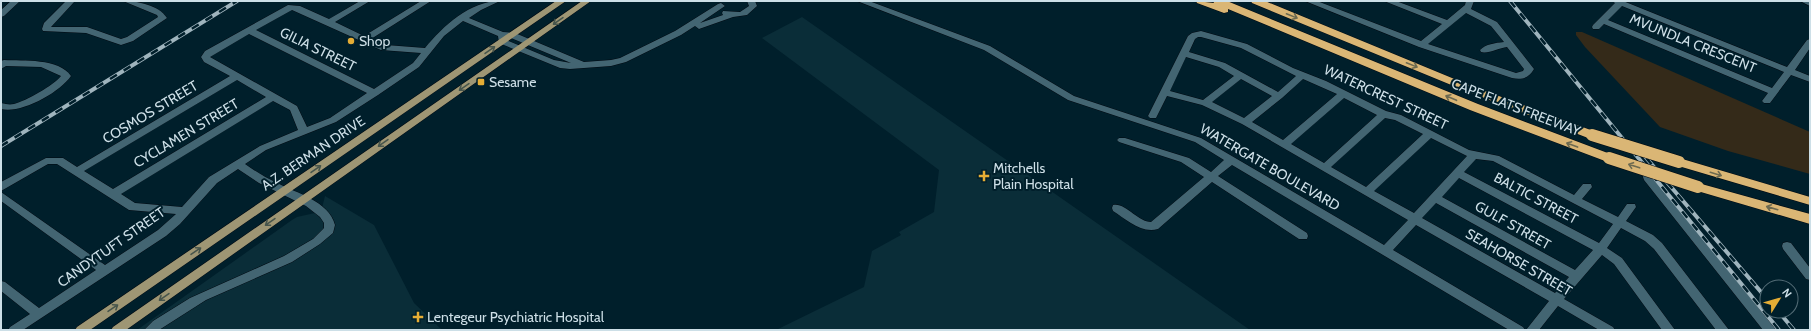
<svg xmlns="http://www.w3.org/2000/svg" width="1811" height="331" viewBox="0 0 1811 331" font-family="Cabin,sans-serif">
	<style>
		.built { fill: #0a2d38 }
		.green { fill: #342a19 }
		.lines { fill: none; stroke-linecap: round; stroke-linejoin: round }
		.minor-casing { stroke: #000810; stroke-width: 1 }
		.major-casing { stroke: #000810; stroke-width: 1 }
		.highway-casing { stroke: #000810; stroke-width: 1 }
		.minor { fill: #436572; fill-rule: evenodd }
		.major { fill: #9e9674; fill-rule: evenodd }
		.highway { fill: #dab675; fill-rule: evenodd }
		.rail-casing { stroke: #9fb4bd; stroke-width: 4 }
		.rail { stroke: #001f2b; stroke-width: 2.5; stroke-dasharray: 8; stroke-linecap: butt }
		.highway-bridge-casing { stroke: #000810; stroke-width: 13; stroke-linecap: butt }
		.highway-bridge { stroke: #dab675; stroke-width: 12 }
		.oneway { stroke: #6d6a50 }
		.oneway2 { stroke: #47554c }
		.poi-dot { fill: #e5ad35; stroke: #001f2b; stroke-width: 1.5 }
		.labels { text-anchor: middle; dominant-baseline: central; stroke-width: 4; stroke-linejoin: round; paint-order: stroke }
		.poi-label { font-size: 14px; fill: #cddfe7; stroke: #001f2b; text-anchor: start }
		.street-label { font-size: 14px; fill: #cddfe7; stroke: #001f2b }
	</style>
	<rect width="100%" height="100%" fill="#001f2b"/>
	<path class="built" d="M802 17 1164 270 1250 330H776L864 287 872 251 901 235 899 232 934 212 939 170 762 38Z
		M325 196 374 225 414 303 442 330H137L292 220 297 217 315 213 322 208Z"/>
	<path class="green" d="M1576 32H1582L1810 132V174L1728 151 1660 127 1585 47 1576 35Z"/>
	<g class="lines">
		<defs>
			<path id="minor" d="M11 1H20L4 16 1 17V10Z
				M66 1H75L51 27H87L121 39 127 37 158 17 157 15 123 1C137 1 159 5 167 18L133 41 121 45 86 33 43 31 42 29 44 23Z
				M360 1H370L335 22 364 36 421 1H431L371 39 386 45 425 48C443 26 470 1 500 1L481 10 469 18 503 32 515 33 584 62 611 60 620 58 675 31 718 4 721 3 725 6 700 23 723 15 722 13 723 11 740 12 749 6 747 1H755L757 6 747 15 733 17 699 29 695 26 681 35 626 62 611 66 570 69 560 68 499 43 498 36 463 21 444 36 419 67 378 95 336 122 266 150 245 164C255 171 266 178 277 183 296 193 329 201 335 225L333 233 320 244 292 262 206 300 159 330H144L153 321 190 298 284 256 313 239 324 228V223L320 217 306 206 259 183 238 169 217 183 180 224 166 236 23 330H8L10 327 30 314 1 291V281L5 282 39 308 96 270 1 201V192L105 265 158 230 176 214 129 210 57 164H48L1 191V182L46 158H63L77 167 230 76 204 62 201 57 205 51 288 5 300 6 329 19ZM292 10 381 50 421 53 413 63 374 89 256 30ZM249 34 367 93 330 118 307 127 297 106 210 57ZM506 38H511L571 63 554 60 506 40ZM237 80 266 97 113 189 84 171ZM273 101 290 110 298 130 260 146 209 177 182 207 135 203 121 194Z
				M857 1H869L990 46 1074 96 1201 138 1384 245 1408 220 1242 124 1202 105 1167 96 1156 118H1150L1148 116 1188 36 1192 33 1201 31 1247 44 1293 68 1326 81 1386 111 1401 115 1469 150 1499 156 1574 195 1583 184H1591L1592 187 1582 199 1618 217 1627 204H1635L1636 207 1626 221 1653 235 1662 243 1729 330H1716L1654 249 1645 241 1621 228 1607 248 1622 258 1675 330H1662L1614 264 1602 255 1564 299 1613 327 1615 330H1599L1558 306 1539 330H1526L1549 301 1416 225 1393 250 1523 327 1525 330H1509L1232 165 1218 176 1307 233 1308 236 1307 239H1299L1212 182 1158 229C1141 234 1126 219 1113 211L1112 208 1113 205C1125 202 1138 222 1151 222L1204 177 1181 162 1119 142 1117 140 1119 138H1125L1189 158 1211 172 1224 160 1195 142 1068 100 984 50ZM1198 37H1201L1241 48 1296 76 1278 92 1225 63 1189 52 1195 39ZM1186 57 1219 67 1234 76 1203 100 1170 91ZM1241 79 1272 96 1244 118 1212 102ZM1303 79 1337 94 1283 140 1252 122 1282 98ZM1344 98 1377 115 1324 163 1291 144ZM1385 118 1395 120 1423 134 1366 187 1331 167ZM1431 138 1467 156 1414 213 1374 191ZM1476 159 1493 161 1613 224 1599 243 1464 172ZM1459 178 1593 250 1575 270 1442 197ZM1436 203 1569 277 1555 293 1422 218Z
				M1305 1H1317L1421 41 1442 24 1384 1H1396L1447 20 1465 5 1466 1H1474L1471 9 1497 22 1534 69C1529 78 1522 80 1512 78L1419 47ZM1466 13 1491 26 1504 42C1495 43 1486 44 1480 50L1481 52C1488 54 1499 48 1507 47L1524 69 1523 71 1516 73 1428 44Z
				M1612 1H1623L1787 67 1807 40 1810 39V48L1795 70 1810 76V82L1791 75 1770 103H1764L1762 101 1768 93 1604 24 1599 29H1593L1592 27 1593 25 1615 3ZM1622 6 1784 72 1772 88 1608 20Z
				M1800 1H1810V6Z
				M4 60C23 61 59 58 71 76 59 93 21 114 1 109V103C6 104 9 105 14 104 26 101 54 85 61 76L41 67 6 66 1 69V61Z
				M1648 173 1652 174 1776 330H1763L1644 180 1643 177 1644 174Z
				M1787 242 1791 243 1810 268V280L1806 279 1783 249 1782 246 1783 243Z"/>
			<path id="major" d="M556 1H566L90 330H75L77 327Z
				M582 1H591L126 330H111L113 327Z"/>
			<path id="highway" d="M1196 1 1214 3 1213 1H1227L1478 104 1613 155 1615 158 1613 161H1605L1470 110 1228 9V12L1224 13 1197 3Z
				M1251 1H1265L1469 85 1596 132 1598 135 1596 138H1588L1461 89 1252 3Z
				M1679 158 1810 197V205L1675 165 1673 162 1675 159Z
				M1698 183 1810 214V224L1694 190 1692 187 1694 184Z"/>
		</defs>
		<use href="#minor" class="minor-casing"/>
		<use href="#major" class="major-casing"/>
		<use href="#highway" class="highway-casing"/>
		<use href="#minor" class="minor"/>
		<use href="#major" class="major"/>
		<use href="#highway" class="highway"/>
		<defs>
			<path id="rail" d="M1510 1 1779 330
				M1 146 237 1
				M1636 146 1767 299
				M1778 311 1794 330"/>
		</defs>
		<use href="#rail" class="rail-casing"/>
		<use href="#rail" class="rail"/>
		<defs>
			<path id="highway-bridge" d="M1592 135 1679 162
				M1609 158 1698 187"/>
		</defs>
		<use href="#highway-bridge" class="highway-bridge-casing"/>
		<use href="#highway-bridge" class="highway-bridge"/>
	</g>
	<defs><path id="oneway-shaft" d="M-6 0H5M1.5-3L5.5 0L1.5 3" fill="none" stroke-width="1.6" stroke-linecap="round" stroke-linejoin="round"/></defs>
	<g class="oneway">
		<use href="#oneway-shaft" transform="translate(1292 16) rotate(22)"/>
		<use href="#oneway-shaft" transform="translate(1412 65) rotate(22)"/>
		<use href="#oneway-shaft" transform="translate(1451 98) rotate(-157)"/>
		<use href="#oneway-shaft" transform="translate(1572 145) rotate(-160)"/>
		<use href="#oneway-shaft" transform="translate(1634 166) rotate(-162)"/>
		<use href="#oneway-shaft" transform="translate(1716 174) rotate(17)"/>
		<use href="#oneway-shaft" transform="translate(1772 208) rotate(-164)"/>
	</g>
	<g class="oneway2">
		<use href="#oneway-shaft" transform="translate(558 21) rotate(145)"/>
		<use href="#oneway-shaft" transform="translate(490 50) rotate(-35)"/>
		<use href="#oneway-shaft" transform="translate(464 87) rotate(145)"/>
		<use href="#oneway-shaft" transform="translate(383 143) rotate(145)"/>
		<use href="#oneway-shaft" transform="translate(316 169) rotate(-35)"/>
		<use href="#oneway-shaft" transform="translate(270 222) rotate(145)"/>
		<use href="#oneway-shaft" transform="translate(196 251) rotate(-34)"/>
		<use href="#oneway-shaft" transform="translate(164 297) rotate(145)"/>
		<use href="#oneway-shaft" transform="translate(113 308) rotate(-34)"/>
	</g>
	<g class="poi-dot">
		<circle cx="351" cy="41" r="4"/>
		<rect x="477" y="78" width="8" height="8" rx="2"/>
		<path d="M982 170h4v4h4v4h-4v4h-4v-4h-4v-4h4z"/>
		<path d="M416 311h4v4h4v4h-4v4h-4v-4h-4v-4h4z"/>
	</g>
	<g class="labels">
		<g class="poi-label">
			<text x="359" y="41">Shop</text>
			<text x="489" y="82">Sesame</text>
			<text x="993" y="168">Mitchells<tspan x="993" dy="16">Plain Hospital</tspan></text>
			<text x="427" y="317">Lentegeur Psychiatric Hospital</text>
		</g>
		<g class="street-label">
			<text transform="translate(1693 43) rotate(22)">MVUNDLA CRESCENT</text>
			<text transform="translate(318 49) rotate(26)">GILIA STREET</text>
			<text transform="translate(1386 97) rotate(25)">WATERCREST STREET</text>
			<text transform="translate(1516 107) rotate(21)">CAPE FLATS FREEWAY</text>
			<text transform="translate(150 112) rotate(-31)">COSMOS STREET</text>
			<text transform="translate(186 133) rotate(-31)">CYCLAMEN STREET</text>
			<text transform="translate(313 153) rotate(-34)">A.Z. BERMAN DRIVE</text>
			<text transform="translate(1270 167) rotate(30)">WATERGATE BOULEVARD</text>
			<text transform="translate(1536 198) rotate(28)">BALTIC STREET</text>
			<text transform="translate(1513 225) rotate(29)">GULF STREET</text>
			<text transform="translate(111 247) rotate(-35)">CANDYTUFT STREET</text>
			<text transform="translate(1519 262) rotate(30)">SEAHORSE STREET</text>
		</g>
	</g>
	<rect width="1811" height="331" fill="none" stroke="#cddfe7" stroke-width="4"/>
	<g transform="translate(1779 299) rotate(53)"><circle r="19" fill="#001f2b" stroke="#526c76"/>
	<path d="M0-3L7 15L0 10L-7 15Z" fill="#e5ad35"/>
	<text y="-6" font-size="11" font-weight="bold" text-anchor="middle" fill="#cddfe7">N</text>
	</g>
</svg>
